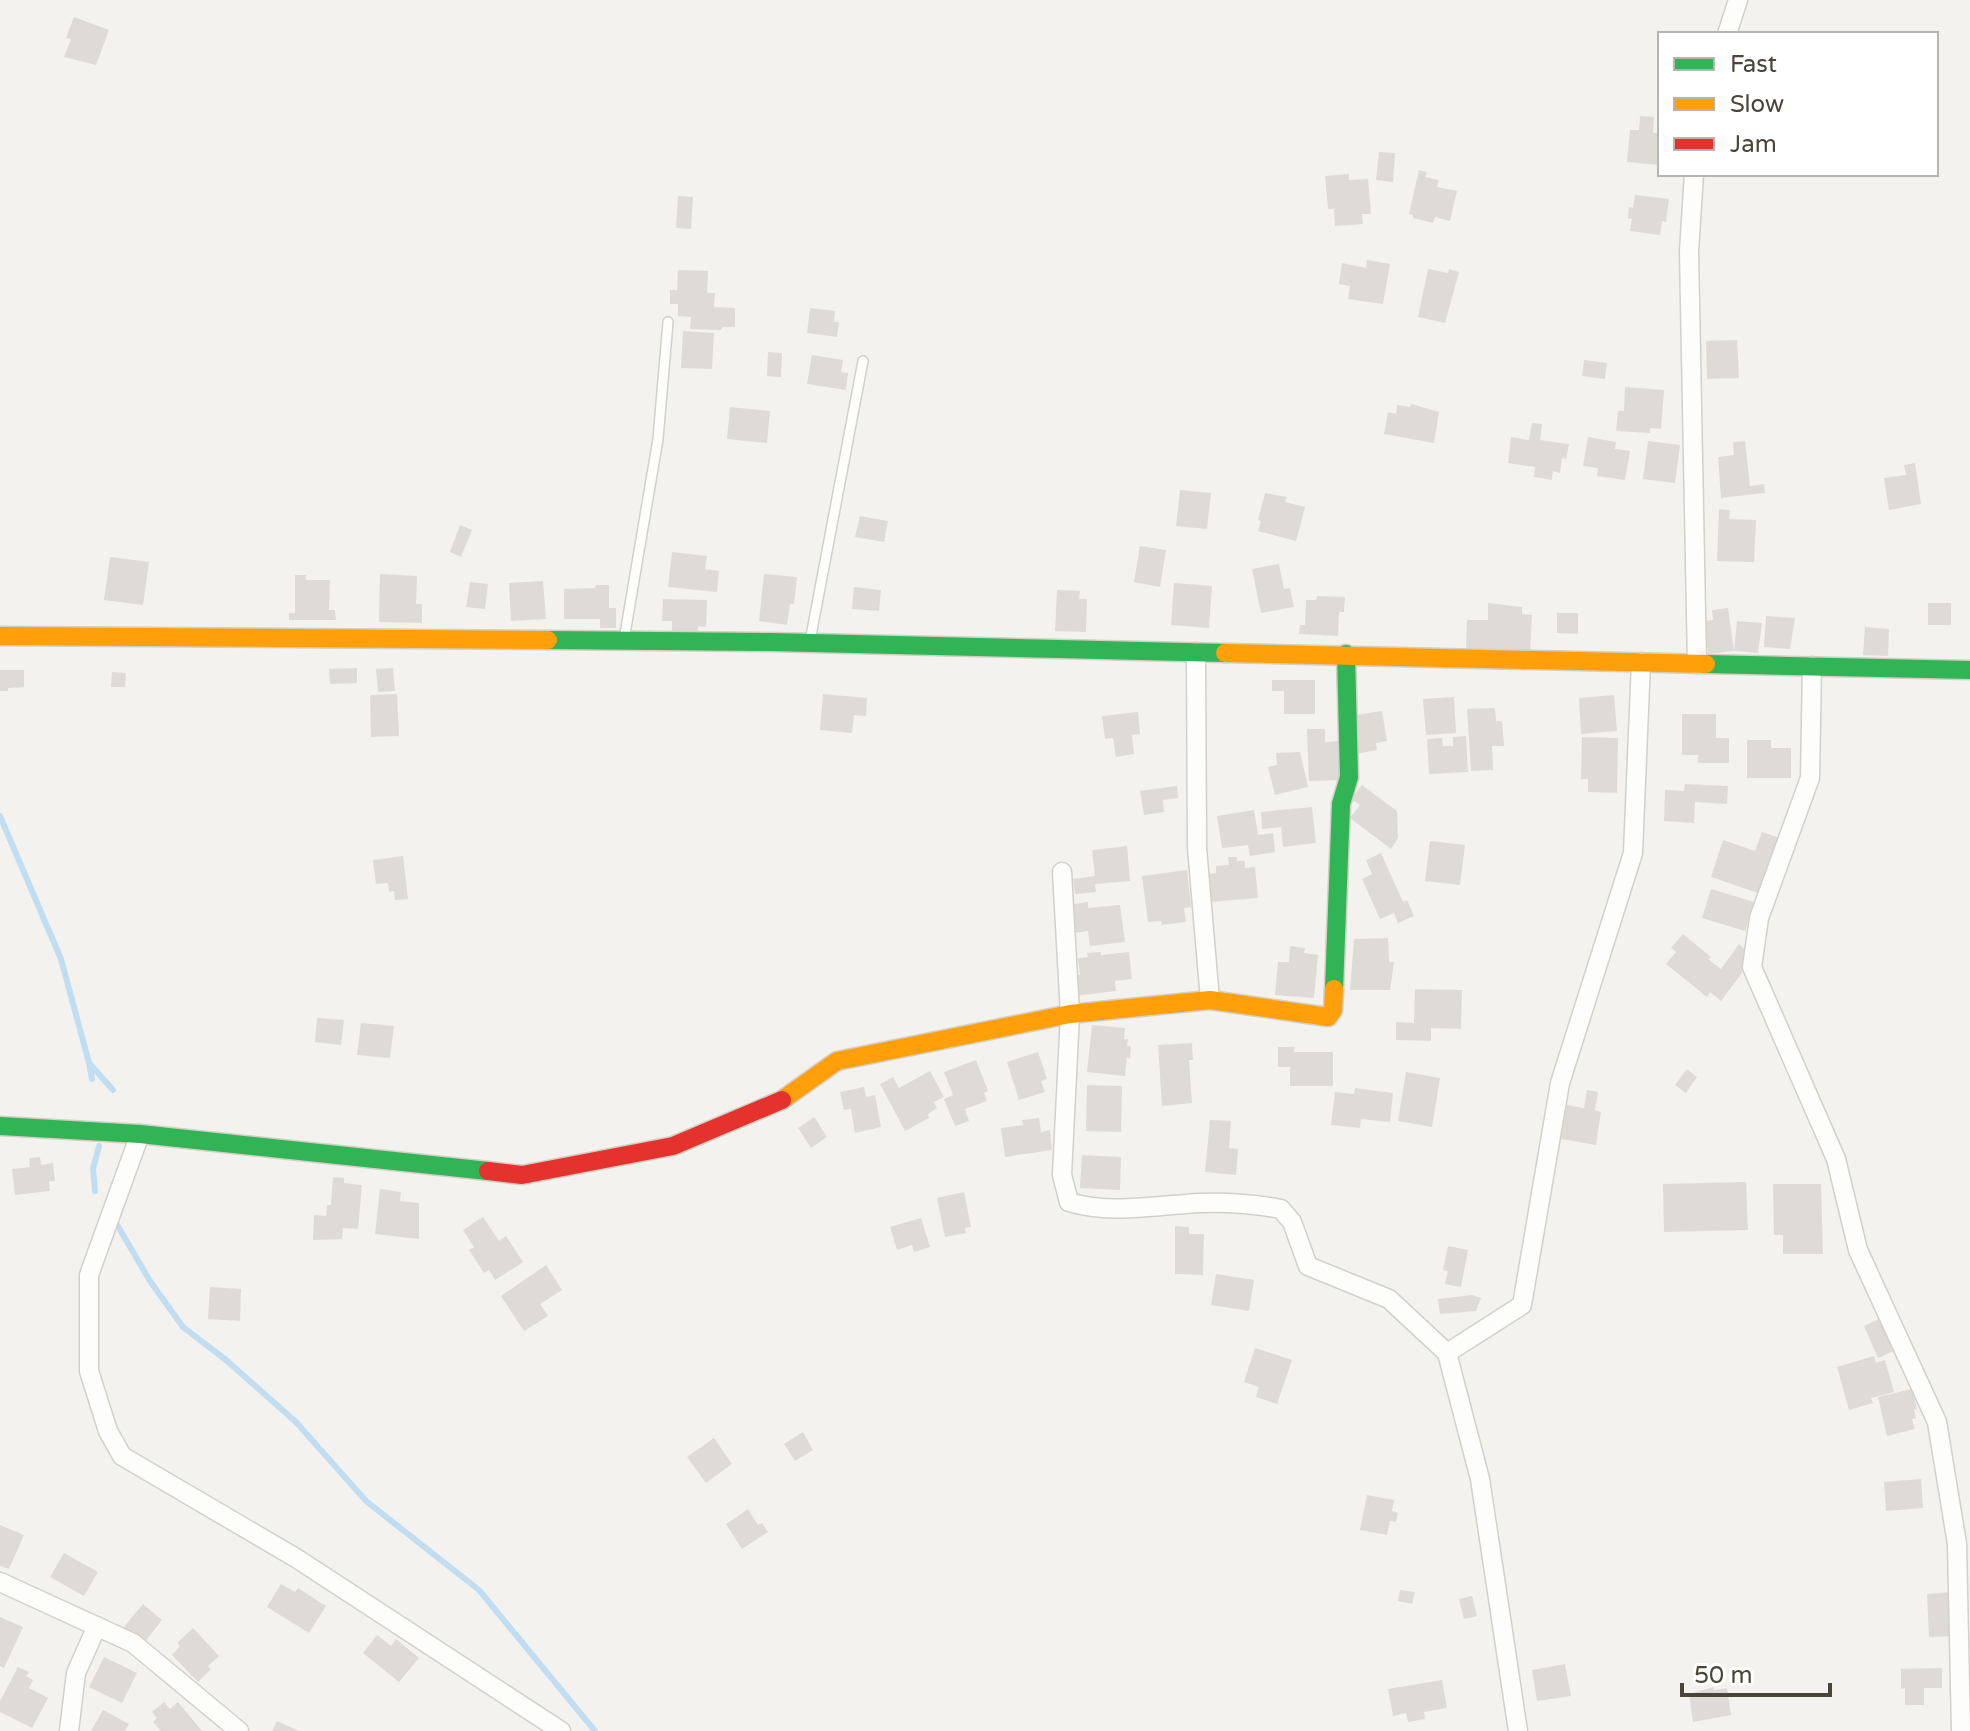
<svg xmlns="http://www.w3.org/2000/svg" width="1970" height="1731" viewBox="0 0 1970 1731" font-family="'Varela Round',sans-serif">
	<style>
		.lines { fill: none; stroke-linecap: round; stroke-linejoin: round }
		.stream { stroke: #c0ddf1; stroke-width: 6 }
		.building { fill: #dedbd6 }
		.lane-casing { stroke: #d2d0cb; stroke-width: 12 }
		.street-casing { stroke: #d2d0cb; stroke-width: 21 }
		.fast-casing { stroke: #d3cfc5; stroke-width: 21 }
		.slow-casing { stroke: #d3cfc5; stroke-width: 21 }
		.jam-casing { stroke: #d3cfc5; stroke-width: 21 }
		.lane { stroke: #fdfdfc; stroke-width: 9 }
		.street { stroke: #fdfdfc; stroke-width: 18 }
		.fast { stroke: #30b455; stroke-width: 18 }
		.slow { stroke: #ff9f0a; stroke-width: 18 }
		.jam { stroke: #e5322d; stroke-width: 18 }
	</style>
	<rect width="100%" height="100%" fill="#f4f2ee"/>
	<g class="lines">
		<path class="stream" d="M0 816 61 959 89 1063 113 1090
			M89 1063 92 1079
			M95 1191 93 1169 99 1146
			M116 1223 150 1281 183 1327 226 1360 296 1422 366 1501 479 1590 595 1731"/>
	</g>
	<path class="building" d="M74 17 109 30 96 65 64 57 71 39 66 38Z
		M1640 116 1654 117 1653 133H1660V165L1627 162 1630 130H1639Z
		M1379 152 1395 153 1393 182 1376 180Z
		M1419 170 1427 172 1425 177 1439 180 1437 187 1457 191 1450 221 1435 217 1433 223 1413 218V215L1409 214Z
		M1349 174V180L1368 179 1371 214H1362L1363 224 1335 226 1334 209H1328L1325 176Z
		M1635 195 1669 199 1666 222 1662 221 1660 235 1630 231 1632 219 1628 218 1629 207 1633 208Z
		M678 196 693 197 691 229 676 228Z
		M1367 260 1390 264 1383 304 1348 299 1350 286 1339 284 1342 263 1366 268Z
		M1428 269 1448 273 1449 269 1459 272 1445 323 1418 317Z
		M678 270 708 271 707 293H715L714 307 735 308V327H722L721 330 690 329 691 317 678 316V304H670V290H677Z
		M810 308 835 311 834 322H839L837 337 807 333Z
		M683 331 714 333 712 369 681 368Z
		M1737 340 1739 378 1707 379 1706 341Z
		M768 352 782 353 781 377 767 376Z
		M812 355 843 360 841 372 848 373 846 390 807 384Z
		M1584 360 1607 363 1605 379 1582 376Z
		M1625 387 1664 390 1661 429 1650 428V433L1616 431 1618 411H1624Z
		M1411 404 1439 412 1434 443 1384 434 1388 412 1396 414 1397 405 1410 407Z
		M730 407 770 411 767 443 727 439Z
		M1532 423 1542 424 1540 440 1569 444 1566 459 1562 458 1560 473 1553 471 1552 480 1534 477 1535 467 1508 463 1511 437 1529 440Z
		M1588 437 1616 442 1615 449 1630 451 1625 480 1597 476 1598 468 1583 466Z
		M1648 441 1680 445 1675 483 1643 479Z
		M1745 441 1750 486 1764 484 1765 493 1721 498 1718 457 1734 455 1733 442Z
		M1915 463 1921 504 1889 510 1884 478 1906 475 1904 465Z
		M1180 490 1211 493 1207 529 1176 526Z
		M1265 493 1287 497 1285 502 1305 507 1296 541 1258 531 1261 521 1258 520Z
		M1719 509 1730 510 1729 519 1756 520 1754 562 1717 561Z
		M860 516 888 521 884 542 855 537Z
		M460 525 472 530 461 557 450 552Z
		M1140 546 1166 550 1160 587 1134 582Z
		M672 552 707 556 705 569 719 571 717 592 668 587Z
		M110 557 149 562 143 605 104 600Z
		M1279 564 1284 589 1290 588 1294 607 1261 613 1252 569Z
		M380 574 417 576 416 604H422V623L379 622Z
		M764 574 797 577 794 604H790L787 625 759 621Z
		M295 575H306V580H330L329 610H335L336 620H289V613H295Z
		M543 581 546 619 511 621 509 583Z
		M470 582 488 584 485 609 466 607Z
		M1174 583 1212 586 1209 628 1171 625Z
		M596 585H609V608H616V628H600V619H564V589L595 588Z
		M854 587 881 590 879 611 852 609Z
		M1057 590 1080 591 1079 599H1087L1086 632 1055 631Z
		M1317 596 1345 597 1344 612H1339L1338 636 1299 634 1300 625H1305L1306 600H1316Z
		M663 599 707 600 706 627 698 626V632H672V621H662Z
		M1488 603 1522 607V614L1532 615 1530 652 1466 649 1467 620H1488Z
		M1928 603H1951V625H1928Z
		M1728 608 1734 651 1708 654 1704 621 1713 620 1712 610Z
		M1557 613H1578V634L1557 633Z
		M1766 616 1795 618 1790 649 1764 647Z
		M1737 621 1762 623 1758 653 1734 651Z
		M1865 627 1889 629 1888 656 1863 655Z
		M357 668V683L330 684 329 669Z
		M393 668 395 691 378 692 376 669Z
		M0 670H24V687L8 688V691H0Z
		M112 672 126 673 125 687H111Z
		M1272 680H1315V714H1284V691H1272Z
		M397 694 399 736 371 737 370 695Z
		M823 694 867 698 866 716 854 715 852 733 820 730Z
		M1614 695 1617 731 1581 734 1579 698Z
		M1454 697 1456 733 1426 735 1423 699Z
		M1495 708 1496 721H1502L1504 746H1492L1493 770 1471 771 1467 709Z
		M1382 711 1387 741 1376 743 1377 750 1356 754 1350 716Z
		M1138 712 1140 734 1132 735 1134 754 1116 757 1113 738 1105 739 1102 716Z
		M1682 714H1716V738H1729V763H1698V755H1682Z
		M1307 729H1325V742L1339 741 1341 780 1309 781Z
		M1466 736 1468 772 1429 774 1427 739 1442 738 1443 746H1453V737Z
		M1582 737 1618 738 1617 793 1588 792V779H1581Z
		M1747 740H1771V748H1791V778H1747Z
		M1300 752 1308 787 1275 795 1268 767 1277 765 1276 753Z
		M1685 784 1728 786 1727 804 1695 802 1694 823 1664 821 1665 790 1684 791Z
		M1362 785 1397 811 1398 838 1391 849 1350 818 1360 805 1351 799Z
		M1177 786 1178 798 1163 800 1164 812 1144 815 1140 791Z
		M1312 807 1316 843 1283 847 1281 827 1262 829 1261 812Z
		M1254 810 1258 835 1273 833 1275 852 1250 856 1248 845 1222 848 1217 816Z
		M1762 832 1780 838 1764 895 1711 877 1723 840 1755 851Z
		M1430 841 1465 845 1460 885 1425 881Z
		M1127 846 1130 881 1095 884 1096 892 1075 894 1073 879 1095 876 1092 850Z
		M1381 853 1403 902 1407 900 1414 916 1398 923 1394 913 1380 919 1362 879 1372 874 1366 860Z
		M403 856 408 899 395 900 394 891 389 892 388 883 376 884 373 860Z
		M1228 857H1237V861H1245V868L1255 867 1258 898 1209 902 1207 874 1216 873V866L1229 865Z
		M1187 870 1191 907 1184 908 1186 922 1162 925 1161 921 1148 922 1142 876Z
		M1711 889 1754 902 1745 931 1702 918Z
		M1088 902V908L1120 905 1125 942 1090 946 1088 931 1073 933 1070 905Z
		M1683 934 1711 957 1708 959 1721 969 1739 944 1748 952 1742 973 1721 1001 1710 992 1707 997 1666 964 1676 952 1671 948Z
		M1388 938 1389 962H1394L1390 990H1350L1354 939Z
		M1290 946 1305 948 1304 953 1318 955 1314 998 1275 995 1278 962H1289Z
		M1101 952V955L1129 952 1132 979 1115 981 1116 991 1075 996 1073 976 1080 975 1078 958 1088 957 1087 953Z
		M1415 989 1462 990 1461 1029 1431 1028V1041L1396 1040V1022L1414 1023Z
		M317 1018 344 1020 341 1045 315 1042Z
		M361 1023 394 1026 390 1058 357 1055Z
		M1092 1025 1125 1028 1124 1039H1128L1127 1046H1131L1130 1059 1127 1057 1125 1076 1087 1072Z
		M1192 1043 1193 1060H1189L1192 1103 1162 1106 1158 1045Z
		M1278 1047H1295L1294 1052H1333V1086H1290V1067H1278Z
		M1038 1052 1047 1079 1041 1081 1045 1092 1019 1100 1007 1062Z
		M976 1060 988 1091 984 1093 987 1101 965 1109 969 1121 955 1126 944 1099 953 1095 944 1072Z
		M1687 1069 1697 1077 1686 1093 1675 1085Z
		M930 1071 944 1097 934 1102 937 1108 928 1114 929 1118 905 1131 880 1084 893 1077 899 1088Z
		M1406 1072 1440 1078 1432 1127 1398 1121Z
		M1087 1085 1122 1086 1121 1132 1086 1131Z
		M864 1087 866 1097 875 1095 881 1127 855 1133 851 1109 844 1110 840 1092Z
		M1355 1088 1393 1093 1390 1122 1361 1119 1360 1128 1331 1125 1335 1092 1354 1094Z
		M1587 1090 1598 1092 1595 1110 1601 1112 1596 1145 1561 1139 1567 1105 1584 1108Z
		M814 1117 827 1137 811 1148 798 1128Z
		M1039 1118 1041 1132 1050 1130 1052 1150 1005 1157 1001 1128 1023 1125 1022 1120Z
		M1210 1120 1231 1121 1229 1148 1238 1149 1236 1175 1205 1172Z
		M1082 1155 1121 1157 1120 1190 1080 1188Z
		M40 1157 41 1165 53 1163 55 1181H49L50 1191 15 1195 12 1169 30 1167 29 1158Z
		M333 1177 344 1178V1183L362 1185 358 1229 343 1228 342 1239 313 1240 314 1215 326 1216 327 1205H331Z
		M1746 1182 1748 1230 1664 1232 1663 1184Z
		M1773 1184H1821L1823 1254H1783V1235H1774Z
		M380 1189 401 1192 400 1201 419 1203V1239L375 1234Z
		M964 1192 971 1227 965 1228 966 1233 945 1237 937 1198Z
		M483 1217 499 1241 506 1236 523 1262 495 1280 489 1270 484 1273 469 1250 474 1247 463 1230Z
		M921 1218 930 1247 914 1252 912 1245 897 1250 890 1227Z
		M1175 1226 1189 1227V1234H1204L1203 1275 1175 1274Z
		M1448 1246 1468 1250 1461 1287 1445 1284 1448 1271 1443 1270Z
		M546 1265 562 1290 540 1304 548 1316 524 1331 501 1296Z
		M1216 1274 1254 1280 1249 1311 1211 1305Z
		M210 1287 241 1289 240 1321 208 1319Z
		M1472 1295 1481 1298 1476 1311 1440 1314 1438 1299Z
		M1879 1319 1894 1351 1878 1358 1864 1326Z
		M1255 1348 1292 1360 1277 1404 1256 1397 1259 1387 1244 1382Z
		M1874 1356 1876 1363 1885 1360 1894 1392 1871 1398 1873 1403 1849 1410 1837 1367Z
		M1912 1389 1917 1409 1914 1410 1916 1418 1912 1419 1915 1429 1887 1436 1878 1397Z
		M803 1432 813 1450 795 1461 784 1444Z
		M714 1438 732 1464 706 1483 687 1457Z
		M1921 1479 1923 1508 1886 1511 1884 1482Z
		M1367 1495 1394 1500 1392 1511 1398 1513 1396 1522 1390 1521 1387 1535 1360 1530Z
		M748 1509 758 1525 762 1523 768 1532 742 1549 726 1524Z
		M0 1525 24 1535 9 1569 0 1566Z
		M64 1553 98 1572 84 1596 50 1577Z
		M281 1584 295 1592 298 1588 326 1606 309 1633 267 1607Z
		M1400 1590 1415 1592 1412 1604 1398 1601Z
		M1952 1592 1954 1636 1929 1637 1927 1594Z
		M1472 1596 1477 1616 1464 1619 1459 1599Z
		M143 1604 162 1620 144 1643 124 1627Z
		M0 1617 23 1627 4 1668 0 1666Z
		M193 1628 219 1656 208 1666 211 1669 198 1682 172 1655 180 1646 177 1643Z
		M377 1635 391 1646 396 1639 419 1658 399 1682 363 1653Z
		M104 1657 137 1673 122 1703 89 1687Z
		M1565 1664 1571 1696 1537 1701 1532 1670Z
		M18 1667 29 1672 26 1676 33 1680 29 1688 48 1698 32 1728 0 1712V1701Z
		M1942 1668V1688H1924V1705H1905V1688L1901 1689V1669Z
		M1442 1680 1447 1708 1424 1712 1425 1719 1408 1722 1406 1713 1393 1716 1388 1689Z
		M1714 1687V1690L1727 1688 1731 1715 1693 1722 1689 1694Z
		M164 1702 170 1709 178 1702 202 1731H161L153 1722 157 1718 152 1712Z
		M103 1710 129 1724 125 1731H91Z
		M277 1721 299 1731H272Z"/>
	<g class="lines">
		<defs>
			<path id="lane" d="M624 640 658 439 668 322
				M810 641 863 361"/>
			<path id="street" d="M1727 34 1738 0
				M1694 174 1689 251 1697 664
				M1196 652 1197 848 1210 1000
				M1812 666 1810 778 1759 918 1752 967 1836 1159 1858 1250 1937 1422 1957 1544 1961 1731
				M1062 872 1070 1014 1062 1175 1069 1202C1111 1215 1157 1205 1200 1203 1227 1202 1255 1204 1281 1209L1292 1222 1308 1266 1389 1299 1447 1353 1480 1479 1518 1731
				M140 1134 89 1275V1371L108 1431 122 1456 296 1558 561 1731
				M1447 1353 1522 1305 1560 1083 1633 853 1641 662
				M0 1582 133 1643 239 1731
				M69 1731 76 1673 97 1626"/>
			<path id="fast" d="M548 640 771 642 1225 653
				M1706 664 1970 670
				M1334 989 1341 804 1349 777 1346 654
				M0 1126 140 1134 488 1171"/>
			<path id="slow" d="M0 636 548 640
				M1225 653 1706 664
				M782 1100 837 1061 1070 1014 1210 1000 1328 1017 1333 1010 1334 989"/>
			<path id="jam" d="M488 1171 522 1175 673 1146 782 1100"/>
		</defs>
		<use href="#lane" class="lane-casing"/>
		<use href="#street" class="street-casing"/>
		<use href="#fast" class="fast-casing"/>
		<use href="#slow" class="slow-casing"/>
		<use href="#jam" class="jam-casing"/>
		<use href="#lane" class="lane"/>
		<use href="#street" class="street"/>
		<use href="#fast" class="fast"/>
		<use href="#slow" class="slow"/>
		<use href="#jam" class="jam"/>
	</g>
	<rect x="1658" y="32" width="280" height="144" fill="#ffffff" stroke="#b7b4b0" stroke-width="2"/>
	<rect x="1674" y="58" width="40" height="12" fill="#30b455" stroke="#b7b4b0" stroke-width="2"/>
	<text x="1730" y="72" font-size="24" fill="#4b4439">Fast</text>
	<rect x="1674" y="98" width="40" height="12" fill="#ff9f0a" stroke="#b7b4b0" stroke-width="2"/>
	<text x="1730" y="112" font-size="24" fill="#4b4439">Slow</text>
	<rect x="1674" y="138" width="40" height="12" fill="#e5322d" stroke="#b7b4b0" stroke-width="2"/>
	<text x="1730" y="152" font-size="24" fill="#4b4439">Jam</text>
	<path d="M1682 1683v12h148v-12" fill="none" stroke="#4b4439" stroke-width="4"/>
	<text x="1694" y="1683" font-size="24" fill="#4b4439" stroke="#ffffff" stroke-width="6" paint-order="stroke">50 m</text>
</svg>
